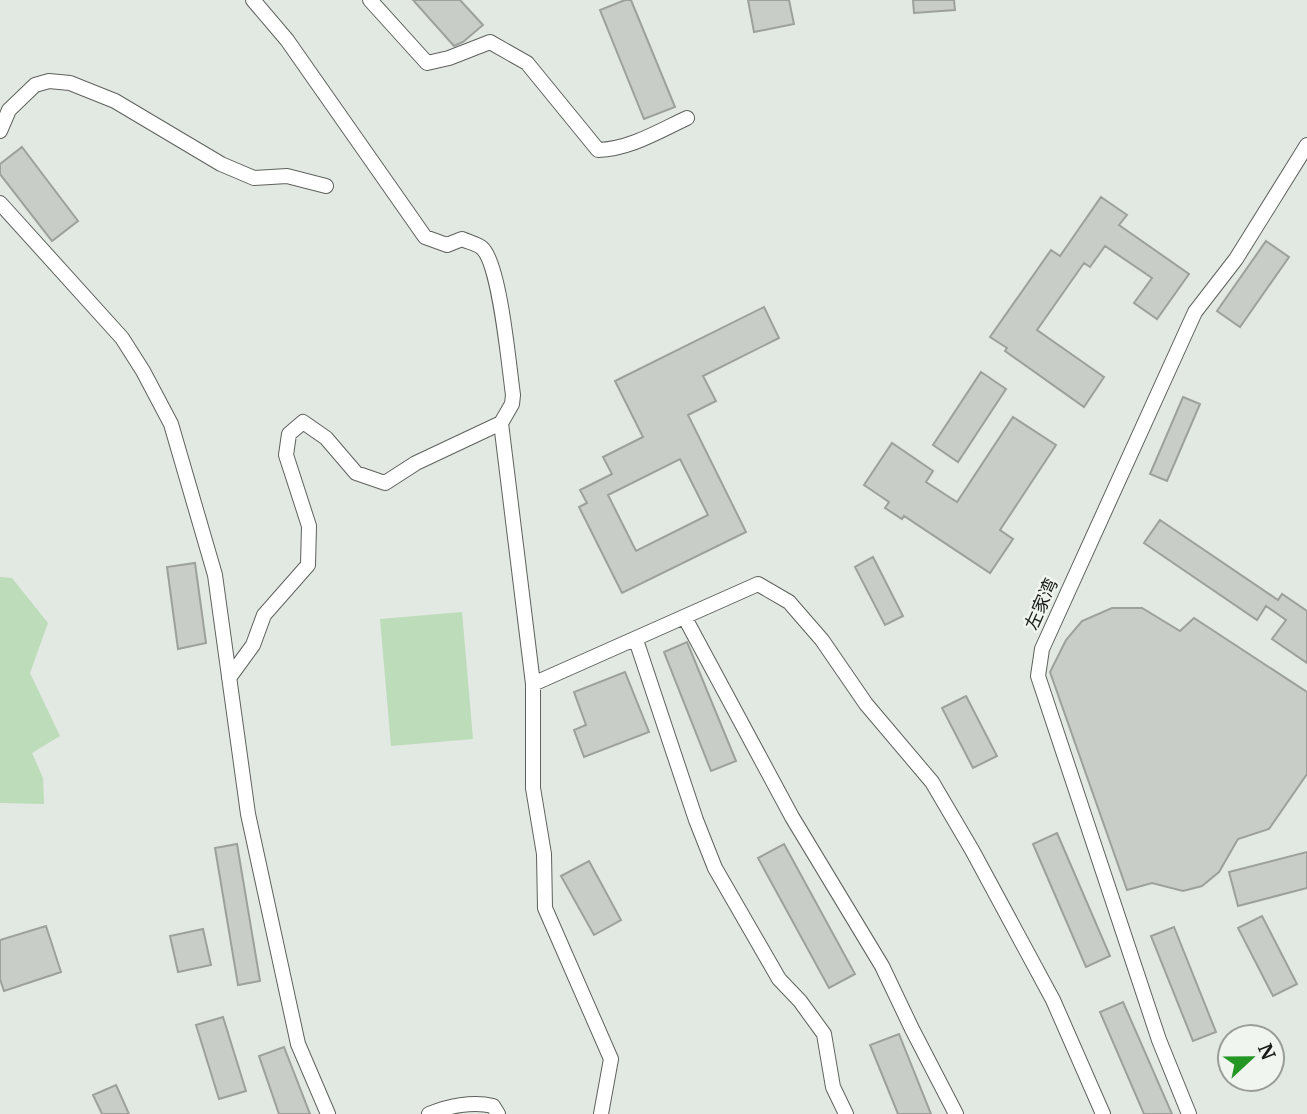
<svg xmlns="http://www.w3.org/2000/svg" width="1307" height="1114" viewBox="0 0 1307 1114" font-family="Merriweather,'Noto Sans SC',serif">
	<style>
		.green { fill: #bddcba }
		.building { fill: #c8cdc8; stroke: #9ca19b; stroke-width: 2; fill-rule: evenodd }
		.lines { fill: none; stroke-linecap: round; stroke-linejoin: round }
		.minor-casing { stroke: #5e625d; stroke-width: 16 }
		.minor { stroke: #fff; stroke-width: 14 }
		.labels { text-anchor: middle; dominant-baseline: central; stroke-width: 5; stroke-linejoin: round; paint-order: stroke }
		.street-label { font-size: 18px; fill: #171917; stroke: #f0f5ef }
	</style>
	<rect width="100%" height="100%" fill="#e2e8e2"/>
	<path class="green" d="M0 577 12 578 48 623 30 673 60 736 32 753 43 778 44 804 0 803Z
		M462 612 473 739 391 746 380 619Z"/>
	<path class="building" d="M413 0H460L483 25 463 42 454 46Z
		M625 0H631L675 107 644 119 600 10Z
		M748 0H789L794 24 754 32Z
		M913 0H954L955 10 914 13Z
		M22 147 78 221 52 241 0 174V164Z
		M1101 197 1127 215 1119 225 1189 274 1157 319 1134 303 1152 278 1105 246 1090 267 1084 263 1037 330 1104 377 1084 407 1005 351 1007 348 990 337 1051 250 1060 256Z
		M1266 241 1289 257 1240 327 1217 311Z
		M764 307 779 338 703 376 716 401 688 415 746 532 622 593 579 507 587 503 580 490 612 474 603 457 643 437 615 381ZM680 459 708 515 636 551 608 495Z
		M981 372 1006 389 958 462 933 445Z
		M1183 397 1200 404 1167 481 1150 474Z
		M1013 417 1056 445 1000 530 1013 539 990 573 904 516 902 519 885 508 889 502 864 485 892 443 933 471 926 482 957 502Z
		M1160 520 1278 600 1282 594 1307 611V663L1272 639 1286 620 1266 606 1257 620 1144 543Z
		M873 557 903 616 885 625 855 567Z
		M195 563 206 643 178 649 167 567Z
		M1112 608H1142L1180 631 1194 618 1307 692V774L1269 829 1238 839 1219 872 1202 886 1183 891 1152 883 1127 890 1050 672 1066 640 1082 621Z
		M687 642 736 761 711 771 664 652Z
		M625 672 649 732 584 757 574 730 586 725 574 692Z
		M966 696 997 756 973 768 942 708Z
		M1057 833 1110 956 1086 967 1033 844Z
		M237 844 260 981 238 985 215 848Z
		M784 844 855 974 829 988 758 858Z
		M1307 852V888L1238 906 1229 872Z
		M589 861 621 920 594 935 561 876Z
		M1262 916 1297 984 1273 996 1238 928Z
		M46 926 61 972 4 991 0 979V940Z
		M1174 927 1216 1032 1193 1041 1151 936Z
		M203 929 211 965 178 972 170 936Z
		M1123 1002 1172 1114H1144L1100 1012Z
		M223 1017 246 1091 219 1099 196 1025Z
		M899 1034 931 1114H898L870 1045Z
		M284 1047 310 1114H279L259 1056Z
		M116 1085 129 1114H102L93 1095Z"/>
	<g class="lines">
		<defs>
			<path id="minor" d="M370 0 427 63 449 58 490 42 527 63 598 150C630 149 659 131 687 118
				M0 131 9 110 35 85 49 81 70 83 115 101 221 164 254 178 287 176 326 186
				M0 203 122 338 143 371 171 424 215 575 248 814 298 1044 328 1114
				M501 423 533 684V788L544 854 545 908 611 1059 601 1114
				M685 618 792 817 882 966 912 1029 956 1114
				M636 640 696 820 715 868 779 979 800 1001 824 1034 833 1087 846 1114
				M229 678 253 645 264 615 308 565 309 526 286 455 289 434 303 422 326 438 356 473 385 483 416 463 501 423 512 404 513 395C509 367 500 264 482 248 478 244 468 242 462 239L447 245 425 237 287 40 253 0
				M533 684 758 584 789 602 822 640 866 704 932 782 972 850 1053 1000 1103 1114
				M429 1114C448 1106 473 1101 493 1106L498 1114
				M1189 1114 1159 1040 1038 676 1042 649 1195 312 1236 259 1307 145"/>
		</defs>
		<use href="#minor" class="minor-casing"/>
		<use href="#minor" class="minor"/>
	</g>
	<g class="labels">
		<g class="street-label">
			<text transform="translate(1041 604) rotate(-66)">左家湾</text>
		</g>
	</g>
	<g transform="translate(1251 1058) rotate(68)"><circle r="33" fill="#f0f5ef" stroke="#999d99" stroke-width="2"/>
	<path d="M0-5L12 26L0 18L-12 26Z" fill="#239624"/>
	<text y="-10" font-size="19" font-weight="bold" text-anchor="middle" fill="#171917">N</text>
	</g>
</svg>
